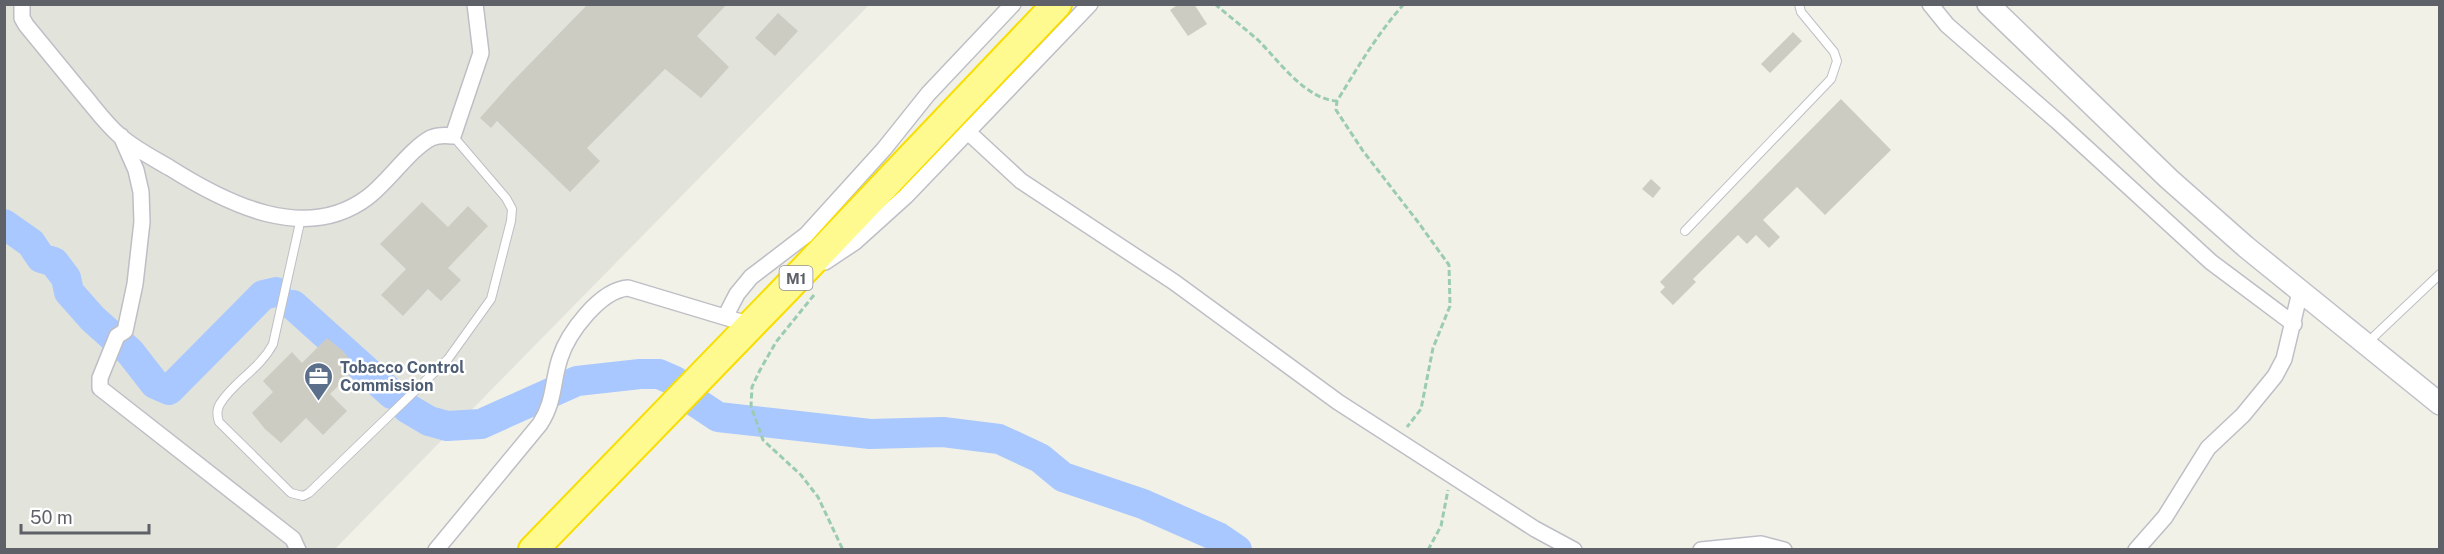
<svg xmlns="http://www.w3.org/2000/svg" width="2444" height="554" viewBox="0 0 2444 554" font-family="'Public Sans',sans-serif">
	<style>
		.industrial { fill: #e2e3db }
		.lines { fill: none; stroke-linecap: round; stroke-linejoin: round }
		.river { stroke: #a9c8ff; stroke-width: 30 }
		.building { fill: #ccccc3 }
		.lane-casing { stroke: #bebfc6; stroke-width: 10 }
		.street-casing { stroke: #bebfc6; stroke-width: 18 }
		.secondary-casing { stroke: #bfc1c8; stroke-width: 24 }
		.highway-casing { stroke: #f8de00; stroke-width: 32 }
		.path { stroke: #9bccb3; stroke-width: 3; stroke-dasharray: 6 3; stroke-linecap: butt }
		.lane { stroke: #fff; stroke-width: 8 }
		.street { stroke: #fff; stroke-width: 15 }
		.secondary { stroke: #fff; stroke-width: 21 }
		.highway { stroke: #fffa90; stroke-width: 28 }
		.labels { text-anchor: middle; dominant-baseline: central; stroke-width: 5; stroke-linejoin: round; paint-order: stroke }
		.shield { fill: #fff; stroke: #8e9095; stroke-width: 1.5 }
		.shield-label { font-size: 15px; font-weight: bold; fill: #5e6168 }
		.service-label { font-size: 16px; font-weight: bold; fill: #4e5e75; stroke: #fff; text-anchor: start }
	</style>
	<rect width="100%" height="100%" fill="#f1f1e7"/>
	<path class="industrial" d="M4 5H869L334 550 5 549Z"/>
	<g class="lines">
		<path class="river" d="M4 224 31 243 41 258 54 262 66 278 69 292 93 319 130 352 155 384 169 390 263 295 276 292
			M293 305 392 394
			M697 403 718 417 870 434 943 432 999 439 1040 458 1063 477 1143 504 1218 537 1237 550
			M407 408 429 421 447 426 481 424 577 381 640 374H659L675 381"/>
	</g>
	<path class="building" d="M588 4H727L697 36 729 67 701 98 665 69 587 148 600 161 570 192 497 121 491 128 480 118 513 81Z
		M1179 4H1194L1207 24 1188 36 1170 10Z
		M778 13 798 31 775 56 755 38Z
		M1793 32 1802 41 1770 73 1761 64Z
		M1841 99 1891 150 1825 215 1797 187 1763 220 1780 237 1769 248 1756 235 1747 244 1738 235 1693 279 1696 282 1673 305 1660 292 1665 287 1660 282Z
		M1651 179 1661 188 1653 198 1642 189Z
		M422 202 448 227 468 206 488 226 448 268 461 280 441 301 428 289 403 316 381 295 406 269 380 244Z
		M327 338 343 351 356 368 330 394 347 411 323 435 306 418 281 443 265 429 252 413 273 392 263 381 292 352 302 363Z"/>
	<g class="lines">
		<defs>
			<path id="lane" d="M301 218 273 344C260 369 233 382 220 404 216 410 217 416 219 422L291 493 303 496 309 493 448 359 491 299 511 221 512 209 506 198 453 136
				M1685 231 1831 79 1837 61 1834 52 1801 12 1799 4
				M2366 344 2440 274"/>
			<path id="street" d="M22 4V18L26 25C44 47 63 70 81 92 94 107 105 123 120 136 135 149 153 158 170 168 227 204 306 244 368 197 389 181 410 149 431 138 438 135 446 135 453 136L481 53 475 4
				M1930 4 1947 25 2057 121 2211 262 2294 324
				M968 132 1021 181 1174 282 1338 402 1535 529 1574 550
				M121 136 136 170 141 192 142 222 135 284 125 331 117 336 100 378V388L293 539 298 550
				M825 262 855 242 906 196 1090 4
				M725 317 737 294 751 277 806 235 884 149 928 94 1013 4
				M436 550 540 424C555 401 552 382 560 358 568 333 600 290 628 288L751 325
				M1701 550 1761 544 1784 550
				M2136 550 2165 517 2208 448 2243 415 2275 376 2284 359 2300 292"/>
			<path id="secondary" d="M1988 4 2169 179 2246 247 2440 404"/>
			<path id="highway" d="M533 550 786 289 1057 4"/>
		</defs>
		<use href="#lane" class="lane-casing"/>
		<use href="#street" class="street-casing"/>
		<use href="#secondary" class="secondary-casing"/>
		<use href="#highway" class="highway-casing"/>
		<path class="path" d="M1215 4C1229 16 1244 28 1258 40 1279 61 1305 99 1337 101
			M1404 4C1377 34 1358 67 1337 101L1336 110 1363 151 1418 222 1449 265 1450 306 1433 348 1421 409 1407 427
			M814 295 776 342 760 370 752 387 751 406 763 440 801 475 818 497 843 550
			M1428 550 1441 526 1448 490"/>
		<use href="#lane" class="lane"/>
		<use href="#street" class="street"/>
		<use href="#secondary" class="secondary"/>
		<use href="#highway" class="highway"/>
	</g>
	<defs>
		<symbol id="office-pin" viewBox="-11 -11 22 30"><path d="M0 17L-7.5 6A9.5 9.5 0 1 1 7.5 6Z" fill="#5c6f8a" stroke="#fff"/><path d="M-6-3h4V-5.5h4V-3h4V5H-6ZM-1-4.5V-3h2v-1.5ZM-6 0V1H6V0Z" fill="#fff"/></symbol>
	</defs>
	<g fill-rule="evenodd">
		<use href="#office-pin" x="302" y="360" width="33" height="45"/>
	</g>
	<g class="labels">
		<rect class="shield" x="779.5" y="266" width="33" height="24" rx="4.5"/>
		<g class="shield-label">
			<text x="796" y="278">M1</text>
		</g>
		<g class="service-label">
			<text x="340" y="367">Tobacco Control<tspan x="340" dy="18">Commission</tspan></text>
		</g>
	</g>
	<rect width="2444" height="554" fill="none" stroke="#5e6168" stroke-width="12"/>
	<path d="M21 524v9h128v-9" fill="none" stroke="#5e6168" stroke-width="3"/>
	<text x="30" y="524" font-size="18" fill="#5e6168" stroke="#ffffff" stroke-width="4.5" paint-order="stroke">50 m</text>
</svg>
